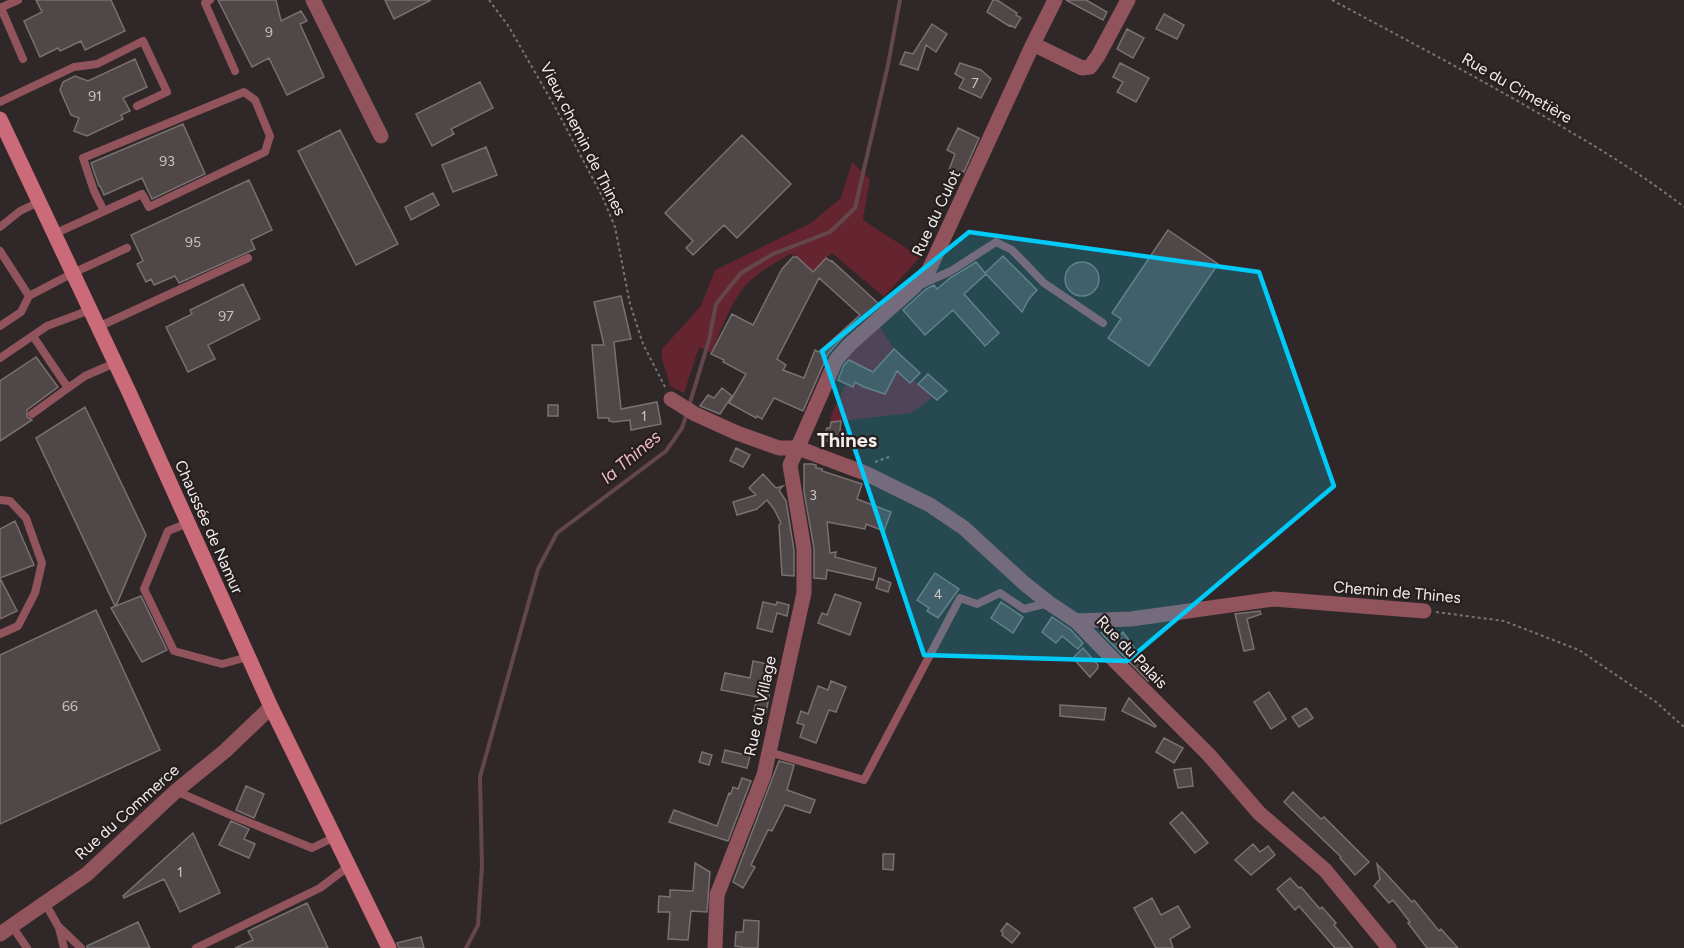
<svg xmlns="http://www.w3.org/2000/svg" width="1684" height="948" viewBox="0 0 1684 948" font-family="Figtree,sans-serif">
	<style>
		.green { fill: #642430 }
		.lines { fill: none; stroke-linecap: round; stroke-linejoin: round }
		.stream { stroke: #64474c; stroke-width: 4 }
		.building { fill: #504748; stroke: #797071; stroke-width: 1.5; fill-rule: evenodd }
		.path { stroke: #7a7373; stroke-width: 2; stroke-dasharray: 3 3; stroke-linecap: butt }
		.lane { stroke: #91545d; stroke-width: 8 }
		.street { stroke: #91545d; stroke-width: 15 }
		.secondary { stroke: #cb6a79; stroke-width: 15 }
		.marked { fill: #00cbf8; fill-opacity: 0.2; stroke: #00cbf8; stroke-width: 4.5; stroke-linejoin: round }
		.labels { text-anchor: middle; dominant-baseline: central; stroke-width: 4.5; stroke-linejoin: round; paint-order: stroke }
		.number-label { font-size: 14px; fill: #c9c3c3 }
		.street-label { font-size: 16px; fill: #f1ecec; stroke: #261e1f }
		.water-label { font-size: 18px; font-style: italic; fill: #f0bcc1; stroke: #261e1f }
		.quarter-label { font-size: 20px; font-weight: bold; fill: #f1ecec; stroke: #261e1f }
	</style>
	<rect width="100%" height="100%" fill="#302828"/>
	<path class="green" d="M852 162 870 179 863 220 920 257 884 297 832 253 826 258 813 272 797 257 790 254C777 262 763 269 751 280 731 299 722 329 711 353L699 347 684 393 670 386C668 372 660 362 662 349L701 306 715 270 811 223 841 198Z
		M879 326 894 349 885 360 910 383 913 380 933 397 911 413 831 422V415L846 384 852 387 855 382 864 387 885 394 873 372 846 358Z"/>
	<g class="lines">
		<path class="stream" d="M689 406 709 340 716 304 741 273 773 254 830 232 855 208 888 65 900 0
			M466 948 478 925 482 866 480 777 538 569 557 533 666 451 682 428 687 413"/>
	</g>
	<path class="building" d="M36 0H111L125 31 85 50 81 41 60 51 58 48 40 57 24 21 42 12Z
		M218 0H276L281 21 301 11 307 21 300 24 324 77 287 95 269 58 252 67Z
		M385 0H431L394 19Z
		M993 0H997L1017 13 1016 15 1021 18 1015 28 1010 25 1009 26 987 12Z
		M1066 0H1086L1107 12 1103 20Z
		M1164 14 1184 25 1177 39 1156 29Z
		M932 24 947 34 936 52 926 45 918 70 900 64 905 52 913 54Z
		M1127 29 1144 38 1133 58 1117 49Z
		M135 59 147 87 123 98 130 111 121 115 123 119 87 136 74 131 79 118 71 115 60 90 63 82 75 76 88 81Z
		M960 63 981 70 991 79 981 98 959 88 964 79 955 74Z
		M1120 63 1149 78 1136 102 1117 92 1123 82 1113 77Z
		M480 82 493 108 451 129 454 134 432 146 416 114Z
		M183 124 205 174 152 199 142 178 104 195 100 186H99L91 163Z
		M958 128 979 138 964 172 962 171 959 177 948 172 955 154 947 150Z
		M340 130 398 244 356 265 298 151Z
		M742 135 791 184 737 238 724 225 693 255 686 248 693 241 665 213Z
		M486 147 497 175 453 192 442 165Z
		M249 180 272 230 251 240 255 249 179 283 175 276 154 285 151 279 146 282 137 264 143 261 131 235Z
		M433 193 439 205 411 220 405 207Z
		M1168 230 1218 264 1149 366 1108 338 1121 319 1112 313Z
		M1003 256 1037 290 1029 299 1022 312 986 274 964 294 999 333 985 346 953 310 925 335 903 310 926 289 934 285 937 289 950 278 976 262 985 273Z
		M793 257H797L813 272 826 258 832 262V261L880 305 842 338 828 354 803 411 774 398 762 419 757 416 756 418 729 403 746 374 723 362 724 360 711 354 732 314 753 325 782 269ZM819 278 860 315 819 352 815 350 804 378 783 370 786 365 777 359Z
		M1065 279a17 17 0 1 1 34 0a17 17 0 1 1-34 0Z
		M243 284 260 319 208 345 215 359 188 372 166 327 192 314 190 310Z
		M621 296 631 339 614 342 621 409 657 402 661 424 631 430 630 420 614 422 609 421V418H598L592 345H604L594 302Z
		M894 349 920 373 910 383 897 371 885 394 864 387 855 382 853 387 838 380 844 365 849 360 873 372Z
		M36 357 58 387 27 410V417L32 420 0 441V381Z
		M928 374 947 391 937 400 918 384Z
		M722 388 732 396 720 414 700 406 708 395 714 398Z
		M548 405H558V416H548Z
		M85 407 146 535 116 606 141 596 167 650 142 662 111 608 115 606 36 438Z
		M841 421 840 431 846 433V435L852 438 850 447 823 440 827 428H830L831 422Z
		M736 448 750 455 743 467 730 461Z
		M804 464H812L816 465V468L822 469V471L862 484 857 499 891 512 884 531 866 524 865 529 827 522 830 553 836 552 835 557 876 568 873 580 827 570 826 579 814 578V548L804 492Z
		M763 474 776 488 783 486 779 490 786 501 794 550V576L782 575 779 525 781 523 774 509 767 500 757 509 737 515 733 502 756 495 749 488Z
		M15 521 34 565 0 578V529Z
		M935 573 959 589 938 618 927 611 929 608 917 600Z
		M0 578 17 611 0 619Z
		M879 578 891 583 888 592 876 588Z
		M835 594 861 603 850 635 818 623 822 613 827 615Z
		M763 602 776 605 777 602 789 605 787 616 777 613 772 632 757 628Z
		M1001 602 1023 617 1013 633 991 618Z
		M96 610 160 750 0 824V655Z
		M1260 611 1261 614 1247 619 1254 649 1244 651 1235 614Z
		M1052 617 1070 629 1083 643 1078 649 1062 636 1056 643 1042 632Z
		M1114 629 1119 636 1123 632 1136 650 1132 653 1151 679 1148 681 1101 633 1106 630Z
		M1083 648 1098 665V668L1090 677 1073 658Z
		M753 661 772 665 768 685 771 686 766 713 754 711 757 697 721 690 725 673 750 678Z
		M831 681 846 687 836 712 829 710 816 743 800 737 804 725 797 723 801 711 808 714 818 686 828 690Z
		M1269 692 1286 719 1271 729 1254 702Z
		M1129 698 1156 726 1155 727 1122 711Z
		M1060 705 1106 708 1104 720 1060 716Z
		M1306 708 1313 718 1299 727 1292 717Z
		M1164 738 1183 748 1174 763 1156 752Z
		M725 750 750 756 747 768 722 762Z
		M702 752 712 755 709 765 699 762Z
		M779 761 794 765 787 790 815 800 810 813 785 805 772 831 768 830 751 865 755 867 743 888 733 882Z
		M1191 768 1193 786 1178 788 1174 770Z
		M742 778 751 781 728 841 669 822 674 810 717 826 729 793 731 794 733 787 738 789Z
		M246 786 264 794 254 818 236 810Z
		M1293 792 1321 819 1324 817 1369 862 1355 875 1340 858 1341 857 1284 802Z
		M1182 812 1208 843 1195 853 1170 823Z
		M231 821 249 829 244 839 255 844 249 858 219 845Z
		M193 833 220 893 180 912 164 879 124 898 123 896Z
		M1253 844 1260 852 1268 846 1275 855 1251 875 1235 860Z
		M883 854H894L893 870 883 869Z
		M695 863 710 872 707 912 691 911 688 940 668 939 670 912H658L659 896 670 897V890L693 891Z
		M1377 864 1412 902 1414 900 1439 931 1441 929 1458 948H1427L1408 923 1410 922 1393 900 1389 903 1374 886 1380 879Z
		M1290 878 1299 888 1301 887 1320 909 1322 907 1336 923 1334 925 1353 948H1335L1299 906 1295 910 1277 889Z
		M1152 898 1161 915 1178 906 1190 927 1170 939 1173 948H1156L1134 908Z
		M307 903 328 948H235L253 940 248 931Z
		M744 920 759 921 758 948H742V947L735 946 736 932H743Z
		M138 922 150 948H87V946Z
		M1007 923 1020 933 1012 943 1002 935 1003 933 1001 931Z
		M421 937 424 948H399L397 943Z"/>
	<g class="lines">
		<path class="path" d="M489 0 509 27 555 107 602 196 615 227 630 304 643 344 665 387
			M1332 0C1397 35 1462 69 1526 106 1580 137 1634 168 1684 207
			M875 462 892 456
			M1436 612 1504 621 1579 650 1656 702 1684 727"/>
		<path class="lane" d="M210 0 205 3 235 71
			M0 8 18 0
			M1 8 23 59
			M0 102 74 67 97 64 143 41 167 92 137 106
			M0 227 20 211 39 202
			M54 234 142 194 149 207 265 152 270 136 255 100 244 92 83 158 94 191 104 211
			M0 251 29 296 73 273 127 248
			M922 284 951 271 996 242 1012 250 1044 283 1103 323
			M0 326 21 312 29 296
			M98 327 248 258
			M33 336 68 388 85 376 115 363
			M0 358 47 326 90 310
			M32 414 68 388
			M0 500 10 501 26 518 42 563 35 593 18 626 0 634
			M188 523 168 531 144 589 174 651 222 664 248 657
			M769 752 864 780 960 598 977 604 1000 593 1024 609 1048 603
			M176 791 226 813 312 848 335 837
			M45 903 58 926 81 948
			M12 926 27 948
			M59 928 64 948
			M196 948 320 888 349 866"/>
		<path class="street" d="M313 0 381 136
			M1033 44 1082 68 1090 67 1098 56 1128 0
			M671 399 695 414 737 433 779 448H798L865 473 930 505 964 528 1025 584 1049 603 1076 621 1112 658 1209 755 1259 813 1325 870 1389 948
			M1076 621 1131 619 1274 599 1424 611
			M0 934 87 874 176 791 225 751 271 707
			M715 948 717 895 764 775 804 593V549L790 465 836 360 849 345 913 288 929 270 1033 44 1055 0"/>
		<path class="secondary" d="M0 119 129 392 271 707 389 948"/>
	</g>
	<path class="marked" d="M969 232 1259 272 1334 486 1127 661 924 655 822 351Z"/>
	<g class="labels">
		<g class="number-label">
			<text x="269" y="32">9</text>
			<text x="975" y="83">7</text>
			<text x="95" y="96">91</text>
			<text x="167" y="161">93</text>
			<text x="193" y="242">95</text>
			<text x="226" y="316">97</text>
			<text x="644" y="416">1</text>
			<text x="813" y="495">3</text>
			<text x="938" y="594">4</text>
			<text x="70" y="706">66</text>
			<text x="180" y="872">1</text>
		</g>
		<g class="street-label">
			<text transform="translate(1517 88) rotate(30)">Rue du Cimetière</text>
			<text transform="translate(583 139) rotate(63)">Vieux chemin de Thines</text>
			<text transform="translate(936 213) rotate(-65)">Rue du Culot</text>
			<text transform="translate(209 527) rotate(66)">Chaussée de Namur</text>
			<text transform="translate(1397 592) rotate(5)">Chemin de Thines</text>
			<text transform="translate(1132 652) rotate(46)">Rue du Palais</text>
			<text transform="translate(760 706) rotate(-78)">Rue du Village</text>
			<text transform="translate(127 812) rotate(-42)">Rue du Commerce</text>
		</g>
		<g class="water-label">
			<text transform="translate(631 457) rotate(-40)">la Thines</text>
		</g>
		<g class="quarter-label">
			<text x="847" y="440">Thines</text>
		</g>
	</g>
</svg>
